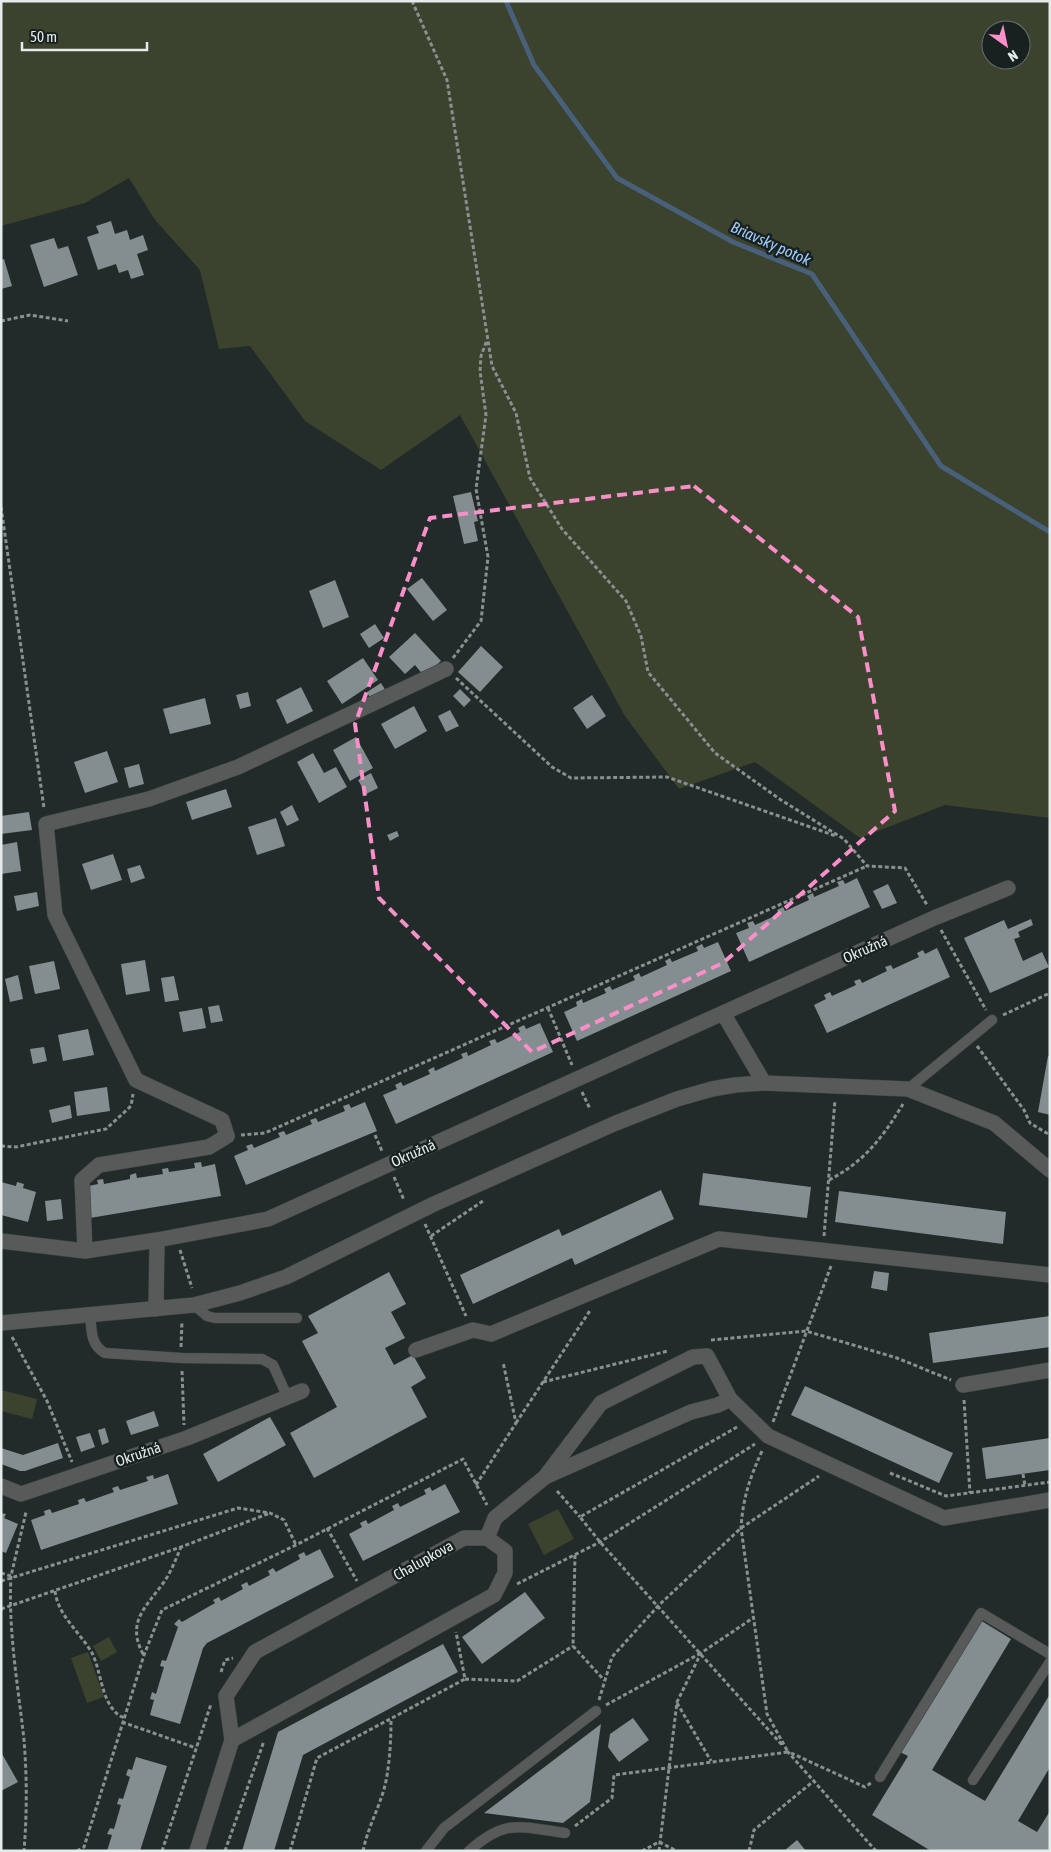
<svg xmlns="http://www.w3.org/2000/svg" width="1051" height="1852" viewBox="0 0 1051 1852" font-family="'Asap Condensed',sans-serif">
	<style>
		.green { fill: #3b422e; fill-rule: evenodd }
		.lines { fill: none; stroke-linecap: round; stroke-linejoin: round }
		.stream { stroke: #48607a; stroke-width: 5 }
		.building { fill: #848e91 }
		.lane-casing { stroke: #3d4644; stroke-width: 11 }
		.street-casing { stroke: #3d4644; stroke-width: 16 }
		.path { stroke: #89908f; stroke-width: 3; stroke-dasharray: 4 2.5; stroke-linecap: butt }
		.lane { stroke: #575a58; stroke-width: 10 }
		.street { stroke: #575a58; stroke-width: 15 }
		.marked { fill: none; stroke: #f98fc9; stroke-width: 4; stroke-dasharray: 10 6; stroke-linejoin: round }
		.labels { text-anchor: middle; dominant-baseline: central; stroke-width: 5; stroke-linejoin: round; paint-order: stroke }
		.street-label { font-size: 15px; fill: #e5ebea; stroke: #182120 }
		.water-label { font-size: 16px; font-style: italic; fill: #9ec9f8; stroke: #182120 }
	</style>
	<rect width="100%" height="100%" fill="#222b29"/>
	<path class="green" d="M1 1H1050V818L945 805 860 838 755 762 679 789 625 716 460 415 381 470 305 421 250 346 219 349 200 270 155 220 129 178 85 203 1 226ZM991 30H1021V60H991Z
		M1 1390 37 1399 32 1419 1 1411Z
		M558 1509 574 1539 544 1555 528 1524Z
		M109 1637 117 1652 101 1661 93 1646Z
		M88 1652 104 1697 87 1703 71 1658Z"/>
	<g class="lines">
		<path class="stream" d="M506 1 534 65 617 178 733 242 812 274 941 466 1050 532"/>
	</g>
	<path class="building" d="M111 221 115 234 127 230 130 240 143 235 148 250 137 254 144 275 131 279 128 270 119 273 116 264 98 270 87 237 99 233 96 226Z
		M54 238 58 249 68 246 78 275 44 287 30 245Z
		M4 259 12 286 1 289V260Z
		M471 492 478 521 474 522 478 541 464 544 453 496Z
		M422 578 447 610 433 621 407 589Z
		M335 580 349 617 323 628 309 591Z
		M375 624 384 638 369 648 360 634Z
		M415 633 441 661 424 676 415 665 405 674 389 657Z
		M481 646 503 667 480 692 458 672Z
		M363 658 378 680 342 704 327 681Z
		M381 683 386 691 371 700 367 692Z
		M301 687 313 711 287 724 276 700Z
		M460 689 471 700 464 707 453 696Z
		M248 692 251 706 240 709 236 695Z
		M592 695 606 716 587 729 573 708Z
		M205 698 211 724 170 734 163 709Z
		M414 706 427 731 395 749 381 724Z
		M450 710 459 726 446 732 438 716Z
		M356 737 373 768 350 781 333 750Z
		M107 751 118 782 85 793 74 762Z
		M313 753 324 773 336 767 347 787 319 803 297 762Z
		M139 764 144 784 129 788 124 768Z
		M371 773 378 788 366 794 358 780Z
		M226 789 232 807 192 820 186 802Z
		M292 805 299 820 287 826 280 812Z
		M29 812 32 830 1 834V816Z
		M276 818 285 846 257 855 248 827Z
		M397 831 399 836 390 841 387 835Z
		M17 842 21 871 1 874V845Z
		M113 854 122 880 91 890 82 864Z
		M140 865 145 878 131 883 127 869Z
		M857 878 870 907 749 962 736 933 749 928 747 923 753 921 755 925 779 914 777 910 783 907 785 911 809 900 807 896 813 893 814 897 839 886 837 882 843 880 845 884Z
		M888 884 897 903 882 909 873 891Z
		M37 892 39 906 17 911 14 896Z
		M1031 919 1033 925 1018 932 1020 937 1014 939 1023 961 1042 952 1049 967 990 993 964 938 1004 920 1008 929Z
		M718 942 731 971 577 1041 564 1012 577 1006 576 1002 582 999 583 1003 606 993 604 989 610 986 612 990 635 980 633 976 639 973 641 977 667 965 665 961 670 958 672 962 698 951 696 947 702 944 704 948Z
		M937 948 950 977 827 1033 814 1005 826 999 824 995 830 992 832 996 856 985 854 981 860 979 862 983 887 971 885 967 891 965 893 969 919 957 917 953 923 950 925 954Z
		M145 960 150 991 126 995 121 964Z
		M54 961 60 989 35 994 29 966Z
		M18 975 23 999 10 1002 5 979Z
		M174 976 179 1000 165 1002 161 978Z
		M219 1005 223 1021 211 1023 208 1007Z
		M202 1008 206 1028 183 1032 179 1012Z
		M540 1023 553 1052 396 1124 383 1095 397 1089 395 1085 401 1082 403 1086 430 1074 428 1070 434 1067 435 1071 463 1058 461 1054 467 1052 468 1056 491 1045 489 1041 495 1039 497 1043 520 1032 518 1028 524 1025 526 1029Z
		M88 1029 94 1055 63 1061 58 1035Z
		M44 1047 47 1061 33 1064 30 1049Z
		M1048 1056H1050V1115L1038 1112Z
		M107 1087 110 1111 77 1116 74 1092Z
		M365 1102 377 1131 246 1185 234 1156 248 1150 246 1146 252 1144 254 1148 280 1137 278 1133 284 1131 286 1135 312 1124 310 1120 316 1118 318 1122 345 1111 343 1106 349 1104 351 1108Z
		M70 1105 72 1118 52 1123 49 1110Z
		M201 1162 202 1167 215 1164 221 1196 90 1218 84 1187 98 1184 97 1180 103 1179 104 1184 130 1179V1175L136 1173 137 1178 163 1174 162 1169 168 1168 169 1172 195 1168 194 1163Z
		M703 1173 811 1187 807 1218 699 1205Z
		M1 1182 16 1186 17 1182 24 1184 23 1188 36 1192 28 1222 1 1215Z
		M661 1190 674 1219 575 1265 572 1258 473 1304 460 1275 559 1229 562 1236Z
		M839 1191 1006 1212 1003 1244 835 1222Z
		M61 1199 63 1219 47 1221 45 1201Z
		M874 1271 889 1273 887 1291 871 1288Z
		M389 1272 406 1304 391 1312 405 1338 385 1348 394 1365 413 1355 426 1378 411 1387 427 1417 314 1478 290 1433 337 1407 302 1341 318 1333 308 1316Z
		M1050 1316V1347L933 1363 929 1333Z
		M805 1386 953 1453 939 1483 791 1415Z
		M154 1411 159 1426 131 1435 126 1421Z
		M270 1417 286 1445 218 1482 203 1454Z
		M105 1428 109 1442 102 1445 98 1430Z
		M90 1433 95 1447 81 1452 76 1437Z
		M1050 1438V1470L986 1479 982 1448Z
		M58 1443 63 1458 25 1471H20L1 1464V1448L23 1455Z
		M168 1474 178 1504 41 1550 31 1520 45 1515 44 1511 50 1509 52 1513 79 1504 78 1500 84 1498 86 1502 114 1492 112 1488 118 1486 120 1490 148 1481 146 1477 153 1475 154 1479Z
		M445 1484 460 1512 363 1561 349 1534 362 1527 360 1523 366 1520 368 1524 394 1510 392 1506 398 1503 400 1507 426 1494 424 1490 430 1487 432 1491Z
		M1 1513 6 1514 4 1518 18 1524 6 1553 1 1551Z
		M320 1549 334 1577 207 1643 203 1648 180 1724 150 1715 154 1700 150 1699 152 1692 156 1694 164 1667 160 1666 162 1660 166 1661 178 1627 174 1624 179 1619 182 1622 215 1603 213 1600 219 1597 221 1601 243 1589 241 1585 247 1582 249 1586 270 1575 268 1571 273 1568 276 1572 300 1559 298 1555 304 1552 306 1556Z
		M525 1592 545 1618 482 1664 462 1637Z
		M980 1620 1011 1639 932 1770 985 1801 1050 1694V1767L1018 1821 1037 1832 1050 1811V1851H931L872 1815 908 1756 900 1752Z
		M443 1644 458 1672 303 1755 274 1851H242L278 1732Z
		M633 1718 649 1740 619 1762 608 1747 610 1734Z
		M601 1724 590 1802 563 1823 484 1813Z
		M1 1752 18 1782 1 1791Z
		M136 1757 167 1766 140 1851H107L112 1835 107 1834 110 1828 114 1829 121 1805 117 1804 119 1798 123 1799 130 1777 126 1775 128 1769 132 1770Z
		M797 1840 806 1851H784Z"/>
	<g class="lines">
		<defs>
			<path id="lane" d="M908 1089 992 1020
				M194 1305 207 1316 215 1318H297
				M90 1315C92 1331 90 1344 105 1353L182 1358 262 1359 273 1365 287 1396
				M880 1777 981 1613 1050 1654
				M973 1780 1050 1662
				M426 1851 444 1828 596 1711
				M469 1851C506 1818 520 1827 565 1833"/>
			<path id="street" d="M764 1083 723 1013 934 918 1008 888
				M1 1241 85 1251 157 1240
				M85 1251 82 1180 99 1165 209 1147 227 1136 222 1120 136 1080 55 915 46 824 149 799 238 767 446 669
				M156 1309 157 1240 268 1219 723 1013
				M1 1323 194 1305 240 1293 286 1277 434 1204 616 1123 677 1099 712 1089 735 1085 764 1083 908 1089 994 1123 1050 1170
				M416 1350 473 1330 491 1334 719 1239 1050 1275
				M963 1385 1050 1370
				M545 1477 601 1403 693 1357 707 1356 730 1399 768 1436 944 1518 1050 1500
				M1 1486 21 1494 187 1438 302 1391
				M487 1538 495 1518 545 1477 691 1412 718 1405 730 1399
				M197 1851 232 1740 226 1696 255 1652 464 1538H487L505 1551V1573L494 1595 232 1740"/>
		</defs>
		<use href="#lane" class="lane-casing"/>
		<use href="#street" class="street-casing"/>
		<path class="path" d="M412 1 447 80 492 366 516 413 530 478 562 529 626 601 641 636 648 672 715 753 781 800 844 839 867 866 905 868 927 905
			M1 321 30 315 68 321
			M1 507 44 808
			M453 658 481 621 488 557 476 489 486 415 480 371 481 356 487 340
			M456 678 552 767 571 778 667 777 836 836
			M941 930 986 1010
			M548 1008 572 1065
			M1003 1015 1050 993
			M977 1046 1024 1110 1030 1123 1050 1135
			M582 1092 590 1109
			M241 1135 265 1133 867 866
			M375 1135 382 1151
			M1 1146 16 1147 106 1129 131 1106 133 1094
			M394 1177 404 1200
			M829 1180C864 1162 883 1137 903 1104
			M425 1224 466 1316
			M431 1236 483 1201
			M824 1236 835 1100
			M180 1250 192 1288
			M12 1337 47 1401 72 1462
			M711 1340 806 1331 897 1358 951 1380
			M181 1347 182 1321
			M182 1371 184 1425
			M543 1382 668 1351
			M964 1400 970 1493
			M773 1422 831 1266
			M516 1423 591 1309
			M737 1427 580 1517 600 1542 783 1746
			M890 1473 946 1496 1050 1482
			M1023 1474 1025 1486
			M476 1485 516 1423 503 1362
			M557 1491 580 1517
			M327 1528 357 1581
			M575 1555 573 1646 604 1680
			M1 1573 11 1576 26 1512
			M11 1576C8 1631 18 1685 24 1740 27 1777 27 1814 24 1851
			M1 1581 238 1508 270 1513 284 1520 296 1545
			M517 1584 600 1542 755 1444
			M55 1591C58 1616 80 1632 92 1653 102 1672 101 1708 124 1718
			M1 1609 181 1547 270 1513
			M143 1654C126 1622 146 1607 164 1582 171 1572 176 1559 181 1547
			M221 1672 225 1660 233 1658
			M465 1679 517 1681 573 1646
			M599 1700 612 1657 658 1606 741 1528 819 1476
			M677 1703 711 1761
			M606 1705 701 1653
			M122 1722 196 1748
			M787 1751 876 1851
			M791 1753 865 1787 871 1783
			M575 1826 612 1798 614 1775 788 1752 767 1714 741 1528C743 1497 750 1477 763 1449
			M77 1851 84 1847 144 1655 162 1610 296 1545 463 1459 487 1505
			M162 1851 211 1704
			M225 1851 264 1741
			M290 1851 317 1758 465 1679 456 1632
			M363 1851C368 1826 381 1805 386 1781 390 1760 391 1739 391 1719
			M642 1851 659 1842 677 1851
			M659 1851 677 1702 701 1653 753 1618
			M749 1851 754 1830 815 1780"/>
		<use href="#lane" class="lane"/>
		<use href="#street" class="street"/>
	</g>
	<path class="marked" d="M694 486 858 617 895 811 723 963 532 1052 379 898 355 724 430 518Z"/>
	<g class="labels">
		<g class="street-label">
			<text transform="translate(865 949) rotate(-24)">Okružná</text>
			<text transform="translate(413 1153) rotate(-24)">Okružná</text>
			<text transform="translate(138 1454) rotate(-19)">Okružná</text>
			<text transform="translate(423 1560) rotate(-29)">Chalupkova</text>
		</g>
		<g class="water-label">
			<text transform="translate(771 243) rotate(24)">Briavsky potok</text>
		</g>
	</g>
	<rect width="1051" height="1852" fill="none" stroke="#e5ebea" stroke-width="5"/>
	<g transform="translate(1006 45) rotate(147)"><circle r="24" fill="#182120" stroke="#6a7271"/>
	<path d="M0-4L9 19L0 12L-9 19Z" fill="#f98fc9"/>
	<text y="-8" font-size="14" font-weight="bold" text-anchor="middle" fill="#e5ebea">N</text>
	</g>
	<path d="M22 42v8h125v-8" fill="none" stroke="#e5ebea" stroke-width="2.5"/>
	<text x="30" y="42" font-size="15" fill="#e5ebea" stroke="#182120" stroke-width="4" paint-order="stroke">50 m</text>
</svg>
